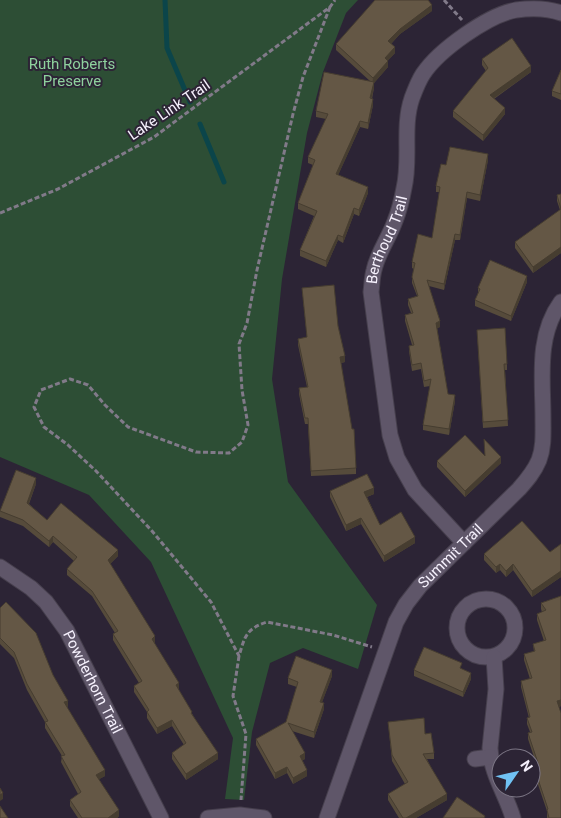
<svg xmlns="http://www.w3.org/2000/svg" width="561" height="818" viewBox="0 0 561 818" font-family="Roboto,sans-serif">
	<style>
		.green { fill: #2d4e35 }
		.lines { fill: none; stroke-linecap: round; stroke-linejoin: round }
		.stream { stroke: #0b454a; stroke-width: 5 }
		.street-casing { stroke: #463f4d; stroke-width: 17 }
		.path { stroke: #817a89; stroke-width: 3; stroke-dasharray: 5 2.5; stroke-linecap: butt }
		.street { stroke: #5f5669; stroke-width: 15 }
		.wall { fill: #564b3b }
		.shaded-wall { fill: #463d30 }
		.building { fill: #645745; stroke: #463d30 }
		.labels { text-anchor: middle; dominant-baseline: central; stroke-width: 4; stroke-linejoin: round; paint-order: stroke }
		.park-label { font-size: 15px; fill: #8ed19d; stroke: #2c2435 }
		.street-label { font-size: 15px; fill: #f5f0fc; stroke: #2c2435 }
	</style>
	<rect width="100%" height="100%" fill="#2c2435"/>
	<path class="green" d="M0 0H358L346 13 323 72 307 133 282 279 272 379 288 482 377 605 358 669 303 648 270 663 252 732 244 800 225 799 233 738 151 562 89 495 0 457Z"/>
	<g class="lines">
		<path class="stream" d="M165 0 167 48 190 102
			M200 124 224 182"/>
		<defs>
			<g id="street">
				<path id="s1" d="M464 543 415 490 397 458 390 435 371 292C372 285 372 277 374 270 378 252 389 238 395 221 399 211 402 199 404 188 411 159 402 127 412 98 415 90 419 80 423 74 439 50 488 15 516 10 531 8 547 8 561 13"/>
				<path id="s2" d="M0 567 31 588 46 602 67 631 161 818"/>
				<circle cx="486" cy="628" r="29"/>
				<path d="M494 657 496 689 490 748C491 774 506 794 513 818"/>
				<path d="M475 759 490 757"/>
				<path d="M208 818 240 815 264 818"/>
				<path id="s3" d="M327 818 396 622 406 604 420 586 519 489C527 480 534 472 539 460 544 447 543 433 543 418 543 379 536 336 561 302"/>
			</g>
		</defs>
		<use href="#street" class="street-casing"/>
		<path class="path" d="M444 0 462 20
			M330 7 303 77 293 114 257 270 247 323 239 344 242 390 248 425 242 442 229 453 196 452 128 427 105 405 88 385 70 379 41 390 34 407 44 427 68 445 96 471 152 531 211 602 239 656C245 636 246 629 267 622L333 635 372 647
			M0 213 58 189 154 137 330 7 335 0
			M239 656 233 696 246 734 241 800"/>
		<use href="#street" class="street"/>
	</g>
	<path class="wall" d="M432 11 400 34 391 44 395 53 388 60V67L374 83V88L372 99 373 105 368 129 360 127 338 175 368 193 359 216 354 214 343 243 338 240 326 267 300 256V250L314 216 298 209V203L313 165 308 163V157L326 119 316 117V111L371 82 336 50V44Z
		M482 59 531 72 494 99 505 114 483 141 453 117V111L486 71 482 65Z
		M561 70V100L552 96V91Z
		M488 160 480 201 467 198 460 240H455L444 290 429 286 440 327 437 328 448 394 455 401 449 435 423 430V425L430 386 424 387 421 369 412 371 409 351V346L412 345 405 321V315L411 313 408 305V299L417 296 412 283V277L414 269 412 268V262L432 238 440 192H436V186L446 165Z
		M561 194V253L533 273 515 248V242L560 210 557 201V195Z
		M527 282 511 321 475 306V300L478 294V288Z
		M302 288 338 326 345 362 341 363 356 468V474L311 476 308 424H305L299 394V388L307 387 298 345V339L307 337Z
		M477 330 507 364V370H505L508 426 483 428Z
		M437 461 501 463 465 497 437 467Z
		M36 484 29 504 47 520 118 556 110 564 155 642 154 643 179 689H178L218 759 186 780 172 759V753L184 745 172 726 157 734 147 718V712L134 692V686L139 683 113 640V634L115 633 92 596 67 575V569L74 561 53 542 49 547 23 526 0 517V510Z
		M330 491 374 494 367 497 380 525 415 543 384 562 361 524 346 531 330 497Z
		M561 544V577L532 597 513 570 506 577 500 570 496 573 484 560V554L550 552Z
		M561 596V706L559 707 561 818H547V811L533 770V764L536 763 528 739V733L530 732 527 724V718H529L521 687V681L530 679 524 660V654L534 652 533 644 544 641 537 620V614L542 612 541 609V603Z
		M0 608 53 675 68 706 67 707 105 776 99 779 119 816 117 818H78L70 806V800L78 794 61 762 62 756 45 728V722L27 690 14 658 0 644Z
		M462 669 471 679 463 697 414 676V670Z
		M332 676 322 702 324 709 314 738 292 731 305 759 302 760 307 776 293 784 287 773 275 779 256 745V739L286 722 297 687 288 684V678Z
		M388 722 425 734 434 753V759H427L447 800 416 818H399L388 800V794L405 784 392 761Z"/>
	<path class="shaded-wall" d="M432 5V11L400 34 388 47V41L400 29Z
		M395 47V53L385 64V58Z
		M388 61V67L374 83V88L370 104 373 78Z
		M531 66V72L490 101V95Z
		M373 99V105L368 129V123Z
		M505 108V114L483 141V135Z
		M360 121V127L336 180V174Z
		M488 154V160L480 201V195Z
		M368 187V193L359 216V210Z
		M467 192V198L460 240V235Z
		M354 208V214L343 243V237Z
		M455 234V240L444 290V284Z
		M338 235V240L326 267V261Z
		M561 247V253L533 273V267Z
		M527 276V282L511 321V316Z
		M440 321V327L436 329V323Z
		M345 356V362L340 363V357Z
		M455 395V401L449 435V429Z
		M501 457V463L465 497V491Z
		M36 478V484L27 508V503Z
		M374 488V494L364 498V492Z
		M361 518V524L346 531V525Z
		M53 536V542L49 547V541Z
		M415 537V543L384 562V556Z
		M118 550V556L108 566V560Z
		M500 564V570L496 573V567Z
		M513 564V570L506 577V571Z
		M561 571V577L532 597V591Z
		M155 636V642L152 644V639Z
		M332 670V676L320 708V702Z
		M471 673V679L463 697V692Z
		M179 683V689L176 691V685Z
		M561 700V706L557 707V701Z
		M68 701V706L64 708V702Z
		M324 703V709L314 738V732Z
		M172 720V726L157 734V728Z
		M218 753V759L186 780V774Z
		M305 753V759L300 762V756Z
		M287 767V773L275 779V773Z
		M105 770V776L96 781V775Z
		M307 770V776L293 784V778Z
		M3 793V799L0 801V795Z
		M447 794V800L416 818H406Z
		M119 810V816L117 818H108Z"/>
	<path class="building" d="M375 0H428L432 5 400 29 388 41 395 47 385 58 388 61 373 78 336 44Z
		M512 38 531 66 490 95 505 108 483 135 453 111 488 68 482 59Z
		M561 70V94L552 91Z
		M324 72 374 82 370 98 373 99 368 123 360 121 336 174 368 187 359 210 354 208 343 237 338 235 326 261 300 250 317 211 298 203 315 160 308 157 328 114 316 111Z
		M450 147 488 154 480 195 467 192 460 235 455 234 444 284 427 280 440 321 436 323 448 394 455 395 449 429 423 425 431 379 424 381 421 363 412 365 409 346 414 345 405 315 413 313 408 299 418 296 412 277 415 263 412 262 418 234 432 238 440 187 436 186 441 164 446 165Z
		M561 194V209L557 195Z
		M561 209V247L533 267 515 242Z
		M490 260 527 276 511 316 475 300 480 289 478 288Z
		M334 285 338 326 345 356 340 357 352 429H354L356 468 311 471 308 418H305L299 388 308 387 298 339 307 337 302 288Z
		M505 328 507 364H504L508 420 483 422 477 330Z
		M465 435 485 456 484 439 501 457 465 491 437 461Z
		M16 470 36 478 27 503 47 520 61 503 118 550 108 560 155 636 152 639 179 683 176 685 192 712 191 713 218 753 186 774 172 753 186 743 172 720 157 728 147 712 149 710 134 686 142 681 113 634 118 631 92 591 67 569 77 557 53 536 49 541 23 520 0 511Z
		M367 474 374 488 364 492 380 525 401 512 415 537 384 556 361 518 346 525 330 491Z
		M522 521 550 552 561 544V571L532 591 513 564 506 571 500 564 496 567 484 554Z
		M561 596V700L557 701 561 713V818H549L547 810 548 809 533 764 538 763 528 733 532 732 527 718 530 717 521 681 532 678 524 654 535 651 533 644 546 640 537 614 546 610 541 603Z
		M6 602 36 633 53 675 68 701 64 702 105 770 96 775 119 810 108 818H82L70 800 81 792 61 756 65 755 45 722 48 721 27 684 14 652 0 638V608Z
		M424 647 462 663 460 668 471 673 463 692 414 670Z
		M296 656 332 670 320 702 324 703 314 732 288 723 305 753 300 756 307 770 293 778 287 767 275 773 256 739 286 722 298 682 288 678Z
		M424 718 425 734 431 733 434 753 423 754 447 794 406 818H403L388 794 408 782 392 755 388 722Z
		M0 788 3 793 0 795Z
		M457 797 485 816 484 818H443Z
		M0 806 8 818H0Z"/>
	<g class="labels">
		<g class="park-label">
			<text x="72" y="64">Ruth Roberts<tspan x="72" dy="17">Preserve</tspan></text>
		</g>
		<g class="street-label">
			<text transform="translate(169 110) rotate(-34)">Lake Link Trail</text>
			<text stroke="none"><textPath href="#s1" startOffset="332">Berthoud Trail</textPath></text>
			<text stroke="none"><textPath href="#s3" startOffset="294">Summit Trail</textPath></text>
			<text stroke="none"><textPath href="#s2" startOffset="151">Powderhorn Trail</textPath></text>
		</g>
	</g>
	<g transform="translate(516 773) rotate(56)"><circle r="24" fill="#2c2435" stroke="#7c7685"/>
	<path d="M0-4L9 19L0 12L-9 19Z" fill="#70c2f4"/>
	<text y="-8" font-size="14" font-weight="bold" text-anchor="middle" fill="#f5f0fc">N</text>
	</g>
</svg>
